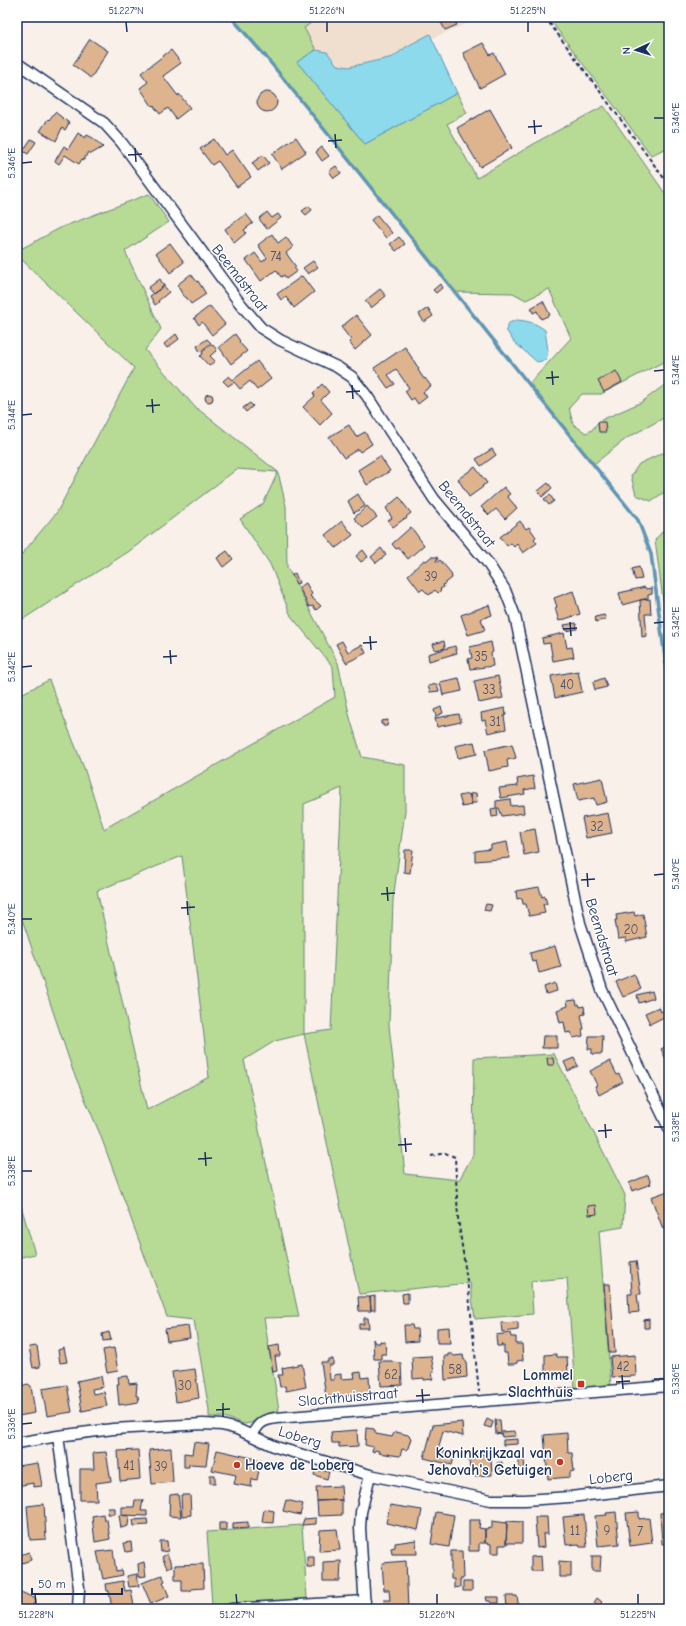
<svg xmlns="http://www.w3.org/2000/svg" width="686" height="1626" font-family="'Comic Neue',sans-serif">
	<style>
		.built { fill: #f0dece }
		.green { fill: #b7da94; stroke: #698479; fill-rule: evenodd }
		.water { fill: #8ddaec; stroke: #5f96b3 }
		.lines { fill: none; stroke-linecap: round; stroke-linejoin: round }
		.stream { stroke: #5f96b3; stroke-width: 3.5 }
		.building { fill: #deb48f; stroke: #1b2f5e }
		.street-casing { stroke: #1b2f5e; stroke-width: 13 }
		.path { stroke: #1b2f5e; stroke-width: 2; stroke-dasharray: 4 3; stroke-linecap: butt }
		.street { stroke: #fff; stroke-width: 10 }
		.ticks { fill: none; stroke: #1b2f5e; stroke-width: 1.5 }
		.poi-dot { fill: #c8321e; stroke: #fff; stroke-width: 1.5 }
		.labels { text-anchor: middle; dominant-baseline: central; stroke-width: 3; stroke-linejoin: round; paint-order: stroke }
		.number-label { font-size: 13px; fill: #4c506a }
		.street-label { font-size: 15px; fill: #1b2f5e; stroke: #fff }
		.poi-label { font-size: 15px; font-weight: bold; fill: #1b2f5e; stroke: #fff; text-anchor: end }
		.neatline { fill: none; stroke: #1b2f5e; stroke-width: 1.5 }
		.ticks-label { font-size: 10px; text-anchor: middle; fill: #1b2f5e }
	</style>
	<rect width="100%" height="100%" fill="#f8f0e9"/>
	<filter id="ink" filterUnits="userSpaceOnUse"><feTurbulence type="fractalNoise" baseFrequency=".025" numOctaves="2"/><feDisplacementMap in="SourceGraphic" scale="8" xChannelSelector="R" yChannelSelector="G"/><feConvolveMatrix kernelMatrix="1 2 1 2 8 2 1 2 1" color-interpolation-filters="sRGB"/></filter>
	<g filter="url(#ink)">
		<!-- built -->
		<path class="built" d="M 319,17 L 483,17 L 432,38 L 430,34 L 406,47 L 393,57 L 349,67 L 337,65 L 327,52 L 316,50 L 304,28 Z"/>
		<!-- green -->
		<path class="green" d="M 231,17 L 319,17 L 304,28 L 316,50 L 297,62 L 365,144 L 457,93 L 467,113 L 447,124 L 477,178 L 542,139 L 604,106 L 669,199 L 669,220 L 667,221 L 669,223 L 669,359 L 601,394 L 582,394 L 569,408 L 573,424 L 586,433 L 592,430 L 599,421 L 642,402 L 663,386 L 669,384 L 669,415 L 627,438 L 594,464 L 529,384 L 571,338 L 549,289 L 526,300 L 513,293 L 455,292 L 266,57 Z
			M 548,17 L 669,17 L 669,150 L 667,148 L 651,155 Z
			M 149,194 L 169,222 L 125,251 L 161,329 L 145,350 L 194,406 L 278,472 L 286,506 L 287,567 L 338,663 L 350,718 L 362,757 L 405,765 L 405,811 L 393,900 L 389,1025 L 405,1174 L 459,1180 L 473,1155 L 474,1058 L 554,1054 L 625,1195 L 623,1227 L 599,1231 L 611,1386 L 575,1389 L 567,1278 L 531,1281 L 533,1314 L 475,1319 L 470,1283 L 359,1294 L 304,1034 L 275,1041 L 244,1060 L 299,1317 L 264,1318 L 279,1410 L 267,1414 L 251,1423 L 244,1424 L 225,1417 L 209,1417 L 209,1410 L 194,1320 L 167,1317 L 100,1134 L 73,1071 L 22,919 L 17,922 L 17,696 L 49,680 L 84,768 L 104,829 L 335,697 L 333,667 L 291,616 L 270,564 L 240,519 L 263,504 L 278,472 L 237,469 L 128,552 L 17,623 L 17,560 L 57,512 L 134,368 L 17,255 L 17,251 L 62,227 ZM 342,788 L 331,1030 L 304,1034 L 304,804 ZM 182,856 L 209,1077 L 147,1110 L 97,891 Z
			M 662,453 L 669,454 L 669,489 L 651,501 L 636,495 L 631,476 L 639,464 Z
			M 669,524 L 669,645 L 655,540 Z
			M 17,1192 L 35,1254 L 17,1258 Z
			M 302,1525 L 307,1599 L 212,1605 L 207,1532 Z"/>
		<!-- water -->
		<path class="water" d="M 430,34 L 457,93 L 365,144 L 297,62 L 316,50 L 327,52 L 337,65 L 349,67 L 393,57 L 406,47 Z
			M 517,320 C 528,321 536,323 545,330 L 548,351 L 546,360 L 537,362 L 514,342 L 506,330 L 509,323 Z"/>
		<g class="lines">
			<!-- stream -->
			<path class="stream" d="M 231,17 L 266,57 L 638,520 L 651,554 L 669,688"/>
		</g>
		<!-- building -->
		<path class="building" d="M 442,17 L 453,17 L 457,25 L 445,30 L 439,18 Z
			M 90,39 L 108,51 L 91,78 L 73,65 Z
			M 483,43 L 490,55 L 494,53 L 505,74 L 480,88 L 463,53 Z
			M 171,50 L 181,63 L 163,76 L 178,96 L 179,94 L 190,108 L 176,119 L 168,108 L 160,114 L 153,105 L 152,106 L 140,88 L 148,82 L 141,73 Z
			M257 102a10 10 0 1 1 20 0a10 10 0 1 1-20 0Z
			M 490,109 L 512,148 L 480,167 L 457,128 Z
			M 55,112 L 69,123 L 65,130 L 62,128 L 56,141 L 40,131 L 48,119 L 49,120 Z
			M 78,133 L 85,138 L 87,135 L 93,138 L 103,147 L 91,154 L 88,152 L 84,160 L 82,159 L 79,164 L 65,155 L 59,164 L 55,161 L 64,146 L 68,149 Z
			M 296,137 L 306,152 L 282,169 L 272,154 Z
			M 31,139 L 36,142 L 28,154 L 23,151 Z
			M 214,139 L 225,155 L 232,150 L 251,177 L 237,187 L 218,161 L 212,165 L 200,149 Z
			M 322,147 L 329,156 L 322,161 L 316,152 Z
			M 17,148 L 21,150 L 17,156 Z
			M 263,155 L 269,163 L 258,171 L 252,163 Z
			M 336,166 L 341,173 L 334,178 L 329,171 Z
			M 309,206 L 312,210 L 306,215 L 302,211 Z
			M 267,212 L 272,218 L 278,214 L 281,218 L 267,229 L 259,219 Z
			M 246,214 L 253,223 L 244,230 L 246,233 L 234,243 L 225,229 Z
			M 377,215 L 392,233 L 386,238 L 371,220 Z
			M 272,234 L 278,243 L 286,237 L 293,247 L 286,253 L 296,267 L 294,268 L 297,271 L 286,279 L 284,275 L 281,277 L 276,270 L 261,281 L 246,260 L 255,253 L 262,262 L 267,258 L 258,245 Z
			M 399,237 L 405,244 L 396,251 L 390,244 Z
			M 170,243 L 184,262 L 170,273 L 156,253 Z
			M 313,261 L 318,267 L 308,274 L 303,268 Z
			M 191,274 L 197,282 L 198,281 L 206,294 L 191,304 L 186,297 L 184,297 L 177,285 Z
			M 302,276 L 314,292 L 294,308 L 286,297 L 281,300 L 277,294 Z
			M 160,279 L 164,286 L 153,294 L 148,288 Z
			M 440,284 L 442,288 L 436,293 L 433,290 Z
			M 164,286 L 169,292 L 158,301 L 159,302 L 155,305 L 150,296 Z
			M 380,289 L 386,296 L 371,308 L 365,301 Z
			M 543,301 L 550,315 L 541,319 L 537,311 L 533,313 L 531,308 Z
			M 210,306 L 225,324 L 212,335 L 202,322 L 199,325 L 194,318 Z
			M 428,308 L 433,316 L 424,322 L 419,314 Z
			M 356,315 L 372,335 L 355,350 L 349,342 L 351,340 L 341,327 Z
			M 176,334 L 179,339 L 167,348 L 164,344 Z
			M 235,334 L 240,341 L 239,342 L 247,351 L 231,364 L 219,347 Z
			M 207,339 L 211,343 L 200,352 L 197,346 Z
			M 212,344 L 217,350 L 210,356 L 215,361 L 209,366 L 200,356 L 203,354 L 202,352 Z
			M 405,347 L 419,369 L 418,370 L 424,379 L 425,378 L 431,386 L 423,392 L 427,397 L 418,404 L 414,398 L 411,400 L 405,391 L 409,388 L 396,369 L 388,375 L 395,384 L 388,388 L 374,368 Z
			M 257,361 L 271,379 L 257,390 L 250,381 L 240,389 L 234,382 L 228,386 L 223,381 L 229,376 L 233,380 Z
			M 616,371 L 622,382 L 604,392 L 598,381 Z
			M 322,384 L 329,392 L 321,400 L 332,413 L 320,425 L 303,407 L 315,396 L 313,393 Z
			M205 398a4 4 0 1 1 8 0a4 4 0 1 1-8 0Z
			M 250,403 L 253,406 L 246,412 L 243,408 Z
			M 598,422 L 605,422 L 606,432 L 599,432 Z
			M 349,425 L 356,437 L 365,432 L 372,444 L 360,452 L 358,449 L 344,458 L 329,437 Z
			M 492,449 L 496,455 L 481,466 L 476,459 Z
			M 380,456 L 390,471 L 367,485 L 358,470 Z
			M 475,467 L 487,483 L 482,486 L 483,487 L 469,497 L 458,479 Z
			M 548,483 L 552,488 L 542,497 L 538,491 Z
			M 504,487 L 510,494 L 507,496 L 517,508 L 505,519 L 496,509 L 489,515 L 481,507 Z
			M 358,494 L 365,506 L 354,513 L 348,501 Z
			M 550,495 L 554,501 L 549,505 L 544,499 Z
			M 399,497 L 404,502 L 403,503 L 411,513 L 406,517 L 407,518 L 405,520 L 404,519 L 393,527 L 388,521 L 392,518 L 386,508 Z
			M 367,506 L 377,517 L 363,528 L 354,518 Z
			M 342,521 L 353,535 L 336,548 L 325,535 Z
			M 520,521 L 526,529 L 529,527 L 536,537 L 534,539 L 537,543 L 523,553 L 517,544 L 514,547 L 511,543 L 507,546 L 500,537 Z
			M 411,527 L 424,545 L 408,559 L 399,548 L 396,549 L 392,544 Z
			M 381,548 L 386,555 L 376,563 L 371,557 Z
			M 363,550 L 368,557 L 361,562 L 356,556 Z
			M 227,551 L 233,559 L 223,567 L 217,558 Z
			M 431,557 L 437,557 L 438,559 L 436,560 L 437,562 L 440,560 L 451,573 L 452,578 L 443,585 L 444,587 L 440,589 L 441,590 L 438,593 L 435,590 L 429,595 L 423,589 L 420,591 L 408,575 L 424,560 L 426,561 Z
			M 639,567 L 642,579 L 635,580 L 632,569 Z
			M 295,573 L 299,583 L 296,584 L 292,575 Z
			M 306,583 L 312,594 L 310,596 L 321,606 L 316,610 L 313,606 L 309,607 L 299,587 Z
			M 645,587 L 646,589 L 652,588 L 652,594 L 648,595 L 648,598 L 622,605 L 619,593 Z
			M 573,591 L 580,614 L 559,621 L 555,608 L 557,607 L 554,598 Z
			M 650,599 L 651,614 L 645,614 L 647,636 L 642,637 L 640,600 Z
			M 489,605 L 492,615 L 481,619 L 485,630 L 468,635 L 461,615 Z
			M 604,615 L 606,619 L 596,622 L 595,617 Z
			M 576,623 L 577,629 L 566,631 L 564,625 Z
			M 564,633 L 567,648 L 572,647 L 574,657 L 553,661 L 550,643 L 543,644 L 542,638 Z
			M 342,641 L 348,652 L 362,645 L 366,653 L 346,663 L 336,644 Z
			M 444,641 L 445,648 L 435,650 L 433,644 Z
			M 491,642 L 493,652 L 491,653 L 493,666 L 470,669 L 468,659 L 472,658 L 470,647 Z
			M 455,646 L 457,653 L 429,661 L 428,654 Z
			M 578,671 L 582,692 L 555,698 L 551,676 Z
			M 498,676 L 503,698 L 479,703 L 474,681 Z
			M 459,678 L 462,691 L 443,695 L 440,682 Z
			M 604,678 L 607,687 L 595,690 L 593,682 Z
			M 437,684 L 439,691 L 430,692 L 428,686 Z
			M 441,707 L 443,713 L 436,716 L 434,710 Z
			M 505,708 L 506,715 L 504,716 L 506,729 L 488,733 L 485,720 L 482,721 L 481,713 Z
			M 459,714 L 461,722 L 437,727 L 435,718 Z
			M 388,720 L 387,726 L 383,726 L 383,724 L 381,724 L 381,721 Z
			M 474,742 L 477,754 L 458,758 L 455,746 Z
			M 512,744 L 516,758 L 507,760 L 508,767 L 489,771 L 485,750 Z
			M 533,776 L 535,788 L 524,790 L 525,794 L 501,798 L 499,788 L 518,786 L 517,779 Z
			M 602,778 L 607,802 L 596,805 L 594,798 L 578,801 L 574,784 Z
			M 476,793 L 477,803 L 472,803 L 470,794 Z
			M 469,794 L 472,805 L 462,807 L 459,796 Z
			M 510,799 L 511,806 L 523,805 L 524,813 L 502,816 L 499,808 L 497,808 L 498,816 L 492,817 L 491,809 L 496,808 L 496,801 Z
			M 608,813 L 612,833 L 586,838 L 582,818 Z
			M 535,829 L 539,852 L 524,855 L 520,832 Z
			M 507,842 L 510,858 L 475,861 L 475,851 L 491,849 L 491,845 Z
			M 405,850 L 413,850 L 410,873 L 404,872 Z
			M 539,887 L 542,897 L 545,896 L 547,904 L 543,904 L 545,913 L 529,916 L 526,904 L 523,904 L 522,898 L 517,899 L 516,891 Z
			M 486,904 L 492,905 L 490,911 L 484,910 Z
			M 634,912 L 635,916 L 643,914 L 647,937 L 626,942 L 626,938 L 618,939 L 615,920 L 617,920 L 616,915 Z
			M 555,946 L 561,967 L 539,973 L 536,961 L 532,962 L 530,953 Z
			M 634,974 L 641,989 L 623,997 L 616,982 Z
			M 555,983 L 557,991 L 546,994 L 544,987 Z
			M 652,991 L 654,998 L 639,1003 L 637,995 Z
			M 576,1000 L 577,1005 L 579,1004 L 580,1007 L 584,1006 L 585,1014 L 581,1015 L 584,1029 L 582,1029 L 583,1036 L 573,1038 L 571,1032 L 566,1033 L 564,1022 L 560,1023 L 557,1010 L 568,1006 L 567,1001 Z
			M 659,1007 L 661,1012 L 669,1008 L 669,1023 L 666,1016 L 650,1024 L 645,1013 Z
			M 543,1036 L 557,1036 L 557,1048 L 542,1048 Z
			M 589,1036 L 603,1036 L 602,1054 L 592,1054 L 592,1049 L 588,1049 Z
			M 669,1045 L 669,1060 L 668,1058 L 666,1059 L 661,1049 Z
			M 547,1058 L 553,1058 L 554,1065 L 548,1065 Z
			M 574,1058 L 578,1066 L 568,1071 L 564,1062 Z
			M 610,1061 L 617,1075 L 619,1074 L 623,1082 L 599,1095 L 595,1086 L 597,1085 L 590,1071 Z
			M 648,1175 L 651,1184 L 632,1191 L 629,1183 Z
			M 668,1191 L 669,1194 L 669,1227 L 663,1229 L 651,1197 Z
			M 596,1205 L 597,1214 L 589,1215 L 588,1206 Z
			M 636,1261 L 641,1294 L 637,1294 L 639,1312 L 629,1313 L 628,1294 L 632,1294 L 630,1262 Z
			M 604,1284 L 610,1284 L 615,1353 L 609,1353 Z
			M 408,1293 L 408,1303 L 403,1303 L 402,1294 Z
			M 375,1296 L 375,1310 L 371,1310 L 370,1297 Z
			M 358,1297 L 370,1297 L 371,1311 L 359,1311 Z
			M 364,1318 L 368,1318 L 369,1328 L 359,1328 L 359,1324 L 364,1324 Z
			M 649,1319 L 649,1328 L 644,1328 L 644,1320 Z
			M 518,1322 L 518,1330 L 502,1332 L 501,1323 Z
			M 404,1325 L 412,1325 L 413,1329 L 417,1329 L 418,1341 L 405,1342 Z
			M 188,1326 L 190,1338 L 167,1341 L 165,1329 Z
			M 449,1327 L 450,1343 L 437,1343 L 437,1328 Z
			M 109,1332 L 111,1340 L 103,1341 L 102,1334 Z
			M 510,1333 L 511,1337 L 516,1337 L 516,1344 L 522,1344 L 523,1360 L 517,1361 L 517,1363 L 514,1364 L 508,1364 L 507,1353 L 504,1353 L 504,1346 L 502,1346 L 502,1343 L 501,1346 L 497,1346 L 496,1335 Z
			M 373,1339 L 375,1343 L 380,1343 L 380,1341 L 385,1342 L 386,1354 L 381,1354 L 381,1359 L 374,1359 Z
			M 279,1345 L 280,1356 L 275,1356 L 277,1371 L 273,1372 L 269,1347 Z
			M 37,1346 L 40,1367 L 33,1368 L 29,1347 Z
			M 64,1348 L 67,1362 L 60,1363 L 58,1350 Z
			M 114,1348 L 118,1371 L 107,1373 L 103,1350 Z
			M 448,1354 L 452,1354 L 454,1356 L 463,1355 L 464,1360 L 466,1360 L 467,1377 L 445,1380 L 444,1356 L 448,1356 Z
			M 556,1354 L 557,1357 L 567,1357 L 568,1373 L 559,1374 L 558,1372 L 545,1373 L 545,1355 Z
			M 635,1355 L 636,1376 L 612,1377 L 610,1357 Z
			M 431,1356 L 434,1372 L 432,1372 L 433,1379 L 424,1380 L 424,1378 L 413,1379 L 412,1357 Z
			M 328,1359 L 333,1359 L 333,1365 L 329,1365 L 330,1380 L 334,1380 L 334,1375 L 341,1374 L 341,1379 L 355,1378 L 354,1373 L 361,1372 L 362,1378 L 369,1377 L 370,1394 L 326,1397 L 321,1362 L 328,1362 Z
			M 379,1361 L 392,1361 L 392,1362 L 401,1363 L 402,1385 L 381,1386 Z
			M 302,1364 L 306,1387 L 286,1391 L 285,1386 L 280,1387 L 278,1375 L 283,1375 L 282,1368 Z
			M 195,1369 L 199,1398 L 176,1402 L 172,1372 Z
			M 101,1376 L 103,1387 L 92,1389 L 93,1394 L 104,1392 L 107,1406 L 82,1411 L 77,1381 Z
			M 128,1376 L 129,1384 L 137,1383 L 136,1396 L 138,1396 L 139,1402 L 119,1405 L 117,1384 L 119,1384 L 118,1377 Z
			M 28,1384 L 31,1386 L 35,1413 L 18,1416 L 17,1391 L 20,1391 L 21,1386 Z
			M 67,1385 L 72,1412 L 47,1416 L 42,1389 Z
			M 487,1419 L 493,1422 L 491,1428 L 484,1426 Z
			M 495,1420 L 500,1420 L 501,1432 L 515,1431 L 516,1436 L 502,1437 L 501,1433 L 496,1434 Z
			M 462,1422 L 463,1436 L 443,1431 L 438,1450 L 455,1454 L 452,1465 L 424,1458 L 433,1425 Z
			M 366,1428 L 374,1429 L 376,1434 L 392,1437 L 394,1433 L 396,1432 L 408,1435 L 411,1438 L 408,1448 L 406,1450 L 402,1449 L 400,1456 L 378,1453 L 379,1451 L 375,1450 L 374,1452 L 372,1451 L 373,1447 L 365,1445 Z
			M 357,1430 L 358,1446 L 339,1447 L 339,1443 L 332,1443 L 331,1432 Z
			M 567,1433 L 568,1453 L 572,1453 L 574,1471 L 570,1472 L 570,1477 L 548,1479 L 544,1435 Z
			M 518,1439 L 518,1444 L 503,1445 L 503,1440 Z
			M 194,1442 L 209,1444 L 206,1465 L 189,1464 L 189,1467 L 184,1467 L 184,1453 L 192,1454 Z
			M 171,1448 L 173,1482 L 152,1484 L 149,1450 Z
			M 138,1450 L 140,1479 L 120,1481 L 118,1451 Z
			M 217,1450 L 261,1460 L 257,1480 L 252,1479 L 251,1487 L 234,1484 L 236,1475 L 212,1470 Z
			M 106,1452 L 111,1481 L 96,1483 L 97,1500 L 80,1500 L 80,1469 L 94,1469 L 93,1453 Z
			M 487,1454 L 488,1458 L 491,1458 L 492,1475 L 475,1476 L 476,1472 L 470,1473 L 469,1458 L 475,1458 L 474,1455 Z
			M 519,1460 L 524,1460 L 525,1469 L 519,1469 Z
			M 502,1462 L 502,1467 L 500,1467 L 500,1470 L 498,1470 L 497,1463 Z
			M 38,1463 L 42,1486 L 33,1487 L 33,1483 L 17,1486 L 17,1466 Z
			M 315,1469 L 329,1472 L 327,1479 L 314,1475 Z
			M 210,1475 L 215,1475 L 215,1483 L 210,1483 Z
			M 341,1486 L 342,1500 L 317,1501 L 316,1487 Z
			M 178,1494 L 181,1517 L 169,1516 L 170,1495 Z
			M 181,1495 L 190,1495 L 191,1515 L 182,1516 Z
			M 135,1500 L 143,1500 L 141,1511 L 147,1511 L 147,1516 L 122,1515 L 122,1507 L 134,1507 Z
			M 286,1500 L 303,1504 L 300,1515 L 283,1511 Z
			M 342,1500 L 342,1515 L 318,1516 L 317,1501 Z
			M 44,1504 L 46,1539 L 30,1540 L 27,1506 Z
			M 390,1505 L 422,1510 L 418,1530 L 386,1523 Z
			M 108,1508 L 115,1508 L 115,1514 L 107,1514 Z
			M 264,1509 L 274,1511 L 273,1523 L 262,1522 Z
			M 436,1512 L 454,1515 L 449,1547 L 431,1544 Z
			M 616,1512 L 619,1544 L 598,1546 L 595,1516 L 607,1515 L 606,1513 Z
			M 639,1512 L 639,1519 L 649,1518 L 652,1543 L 630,1546 L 626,1513 Z
			M 668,1512 L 669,1543 L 662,1544 L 660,1513 Z
			M 103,1514 L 104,1520 L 107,1520 L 110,1539 L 95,1542 L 92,1516 Z
			M 119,1515 L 129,1516 L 128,1526 L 121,1528 Z
			M 584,1515 L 587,1547 L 580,1547 L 579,1544 L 566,1545 L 563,1517 Z
			M 535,1517 L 547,1517 L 548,1534 L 543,1534 L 544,1547 L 537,1548 Z
			M 316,1518 L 316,1524 L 302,1525 L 304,1519 Z
			M 147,1519 L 148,1525 L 134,1526 L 133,1520 Z
			M 469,1520 L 480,1520 L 479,1528 L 485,1529 L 485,1543 L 479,1543 L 479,1551 L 469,1551 Z
			M 492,1521 L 507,1523 L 506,1545 L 499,1545 L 499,1553 L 491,1553 L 491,1544 L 485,1543 L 485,1529 L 492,1528 Z
			M 507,1521 L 522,1522 L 522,1543 L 506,1543 Z
			M 248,1522 L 248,1528 L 233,1529 L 233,1523 Z
			M 219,1523 L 226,1523 L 226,1530 L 219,1530 Z
			M 337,1529 L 340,1550 L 319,1551 L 320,1530 Z
			M 416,1540 L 417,1554 L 392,1554 L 391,1548 L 395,1547 L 395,1543 Z
			M 160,1541 L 167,1541 L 168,1551 L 161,1552 Z
			M 131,1542 L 132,1551 L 126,1552 L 124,1543 Z
			M 113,1550 L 116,1571 L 122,1570 L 123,1575 L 103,1579 L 97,1552 Z
			M 451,1551 L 462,1551 L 463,1579 L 460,1579 L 460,1587 L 454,1588 L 454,1579 L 451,1579 Z
			M 29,1552 L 31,1560 L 22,1563 L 21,1561 L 17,1562 L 17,1556 Z
			M 167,1554 L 172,1566 L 167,1568 L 162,1557 Z
			M 541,1556 L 542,1571 L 531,1571 L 531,1557 Z
			M 592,1556 L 601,1556 L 600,1571 L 592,1571 Z
			M 307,1557 L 314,1557 L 314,1567 L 307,1567 Z
			M 341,1561 L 340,1581 L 323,1581 L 323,1562 Z
			M 406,1561 L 408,1609 L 385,1609 L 384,1600 L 390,1600 L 389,1590 L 384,1590 L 382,1563 Z
			M 559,1561 L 571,1562 L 571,1577 L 559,1577 Z
			M 144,1562 L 146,1576 L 139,1577 L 138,1564 Z
			M 203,1564 L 204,1588 L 191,1589 L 191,1591 L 182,1591 L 182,1580 L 175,1580 L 175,1565 Z
			M 137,1574 L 139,1586 L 129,1587 L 127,1576 Z
			M 162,1575 L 165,1581 L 163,1582 L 169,1596 L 151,1604 L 142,1583 Z
			M 123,1581 L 125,1591 L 131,1590 L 134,1606 L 125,1609 L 112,1609 L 109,1591 L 107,1591 L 106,1584 Z
			M 463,1582 L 472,1582 L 472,1591 L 463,1591 Z
			M 21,1592 L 36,1599 L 31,1609 L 17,1609 L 17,1597 L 18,1597 Z
			M 506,1596 L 517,1596 L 519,1609 L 507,1609 Z
			M 486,1597 L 499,1597 L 499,1603 L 491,1603 L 490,1601 L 487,1601 Z
			M 597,1598 L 602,1602 L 599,1607 L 594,1603 Z"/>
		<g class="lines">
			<defs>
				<path id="street" d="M 17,63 L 104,123 L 122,143 L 239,302 L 261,328 L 280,340 L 337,367 L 352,377 L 367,396 L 434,499 L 487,562 L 505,590 L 515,616 L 580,923 L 602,990 L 669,1128
					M 252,1435 C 259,1423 262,1420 276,1418 L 669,1386
					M 58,1436 L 79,1588 L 78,1609
					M 17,1443 L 58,1436 L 113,1429 L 203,1424 L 222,1425 L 237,1429 L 276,1447 L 370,1475 L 491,1500 L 525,1500 L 570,1497 L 669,1486
					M 231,1609 L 365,1601
					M 365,1609 L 360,1528 L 361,1512 L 370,1475"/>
			</defs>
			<!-- street casing -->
			<use href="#street" class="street-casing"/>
			<!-- path -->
			<path class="path" d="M 545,17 L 669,185
				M 431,1156 L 445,1153 L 455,1157 L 458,1218 L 469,1295 L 479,1392"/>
			<!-- street -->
			<use href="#street" class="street"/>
		</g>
	</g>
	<!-- ticks -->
	<path class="ticks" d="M 126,22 L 127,32M 327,22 L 327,32M 528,22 L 528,32M 654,118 L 664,118M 534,120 L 535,134M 528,127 L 542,126M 335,134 L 336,148M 328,141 L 342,140M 135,148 L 136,162M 128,155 L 142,154M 22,163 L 32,162M 552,371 L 553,385M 654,371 L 664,370M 546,378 L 559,377M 352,385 L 353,399M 346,392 L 360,391M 152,399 L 153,413M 146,406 L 160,405M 22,415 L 32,414M 570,622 L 571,636M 654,623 L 664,622M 563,629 L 577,628M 370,636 L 371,650M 363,643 L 377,642M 170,650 L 171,664M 163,657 L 177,656M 22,667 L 32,666M 587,873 L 588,887M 654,875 L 664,874M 581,880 L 595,879M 387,887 L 388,901M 381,894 L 395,893M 187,901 L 188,915M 181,908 L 195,907M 22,919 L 32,919M 605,1124 L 606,1138M 654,1127 L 664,1127M 598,1131 L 612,1130M 405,1138 L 406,1152M 398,1145 L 412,1144M 205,1152 L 206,1166M 198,1159 L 212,1158M 22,1171 L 32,1171M 622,1375 L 623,1389M 654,1379 L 664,1379M 616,1382 L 630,1381M 422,1389 L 423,1403M 416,1396 L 430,1395M 223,1403 L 223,1417M 216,1410 L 230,1409M 22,1424 L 32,1423M 35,1594 L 36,1604M 236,1594 L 237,1604M 437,1594 L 437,1604M 638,1594 L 638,1604"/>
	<!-- markers -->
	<g class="poi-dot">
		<rect x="577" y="1380" width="8" height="8" rx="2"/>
		<circle cx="560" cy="1462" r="4"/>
		<circle cx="237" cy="1465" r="4"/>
	</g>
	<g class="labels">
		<!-- number labels -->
		<g class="number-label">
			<text x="276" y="256">74</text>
			<text x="431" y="576">39</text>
			<text x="481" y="656">35</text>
			<text x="567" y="684">40</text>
			<text x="489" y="689">33</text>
			<text x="495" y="721">31</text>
			<text x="597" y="826">32</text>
			<text x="631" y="929">20</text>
			<text x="623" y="1366">42</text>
			<text x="455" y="1369">58</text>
			<text x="391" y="1374">62</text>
			<text x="185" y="1385">30</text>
			<text x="129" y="1465">41</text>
			<text x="161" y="1466">39</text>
			<text x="575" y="1530">11</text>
			<text x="607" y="1530">9</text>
			<text x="640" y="1531">7</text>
		</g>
		<!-- street labels -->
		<g class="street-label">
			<text transform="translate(240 278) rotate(52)">Beemdstraat</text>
			<text transform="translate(467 514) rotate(51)">Beemdstraat</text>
			<text transform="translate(602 937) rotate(73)">Beemdstraat</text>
			<text transform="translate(348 1397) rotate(-5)">Slachthuisstraat</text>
			<text transform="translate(300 1437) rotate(17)">Loberg</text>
			<text transform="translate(611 1477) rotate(-6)">Loberg</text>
		</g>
		<!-- poi labels -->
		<g class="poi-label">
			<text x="573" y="1375">Lommel<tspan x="573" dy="17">Slachthuis</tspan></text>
			<text x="552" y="1453">Koninkrijkzaal van<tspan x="552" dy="17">Jehovah's Getuigen</tspan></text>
			<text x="245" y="1465" text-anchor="start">Hoeve de Loberg</text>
		</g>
	</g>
	<!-- margin -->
	<rect width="686" height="1626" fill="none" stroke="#fff" stroke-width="44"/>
	<!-- north arrow -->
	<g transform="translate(636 50) rotate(266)" stroke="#ffffff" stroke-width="3" paint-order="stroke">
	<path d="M0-3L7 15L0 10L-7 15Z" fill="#1b2f5e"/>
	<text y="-6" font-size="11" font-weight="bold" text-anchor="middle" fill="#1b2f5e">N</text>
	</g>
	<!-- scale -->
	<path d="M32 1588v6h90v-6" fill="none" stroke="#1b2f5e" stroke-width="2"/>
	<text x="38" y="1588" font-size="12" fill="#1b2f5e" stroke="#ffffff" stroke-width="3" paint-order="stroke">50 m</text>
	<rect x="22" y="22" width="642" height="1582" class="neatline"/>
	<g class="ticks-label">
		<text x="126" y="14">51.227°N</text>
		<text x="327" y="14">51.226°N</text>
		<text x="528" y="14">51.225°N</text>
		<text transform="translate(675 118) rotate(-90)" y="4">5.346°E</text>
		<text transform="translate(11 163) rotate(-90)" y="4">5.346°E</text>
		<text transform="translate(675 370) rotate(-90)" y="4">5.344°E</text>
		<text transform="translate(11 415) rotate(-90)" y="4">5.344°E</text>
		<text transform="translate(675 622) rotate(-90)" y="4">5.342°E</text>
		<text transform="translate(11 667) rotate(-90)" y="4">5.342°E</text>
		<text transform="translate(675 874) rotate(-90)" y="4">5.340°E</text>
		<text transform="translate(11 919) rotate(-90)" y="4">5.340°E</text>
		<text transform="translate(675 1127) rotate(-90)" y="4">5.338°E</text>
		<text transform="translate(11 1171) rotate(-90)" y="4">5.338°E</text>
		<text transform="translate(675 1379) rotate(-90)" y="4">5.336°E</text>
		<text transform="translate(11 1424) rotate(-90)" y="4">5.336°E</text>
		<text x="36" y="1618">51.228°N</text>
		<text x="237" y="1618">51.227°N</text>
		<text x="437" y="1618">51.226°N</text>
		<text x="638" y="1618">51.225°N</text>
	</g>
</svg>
